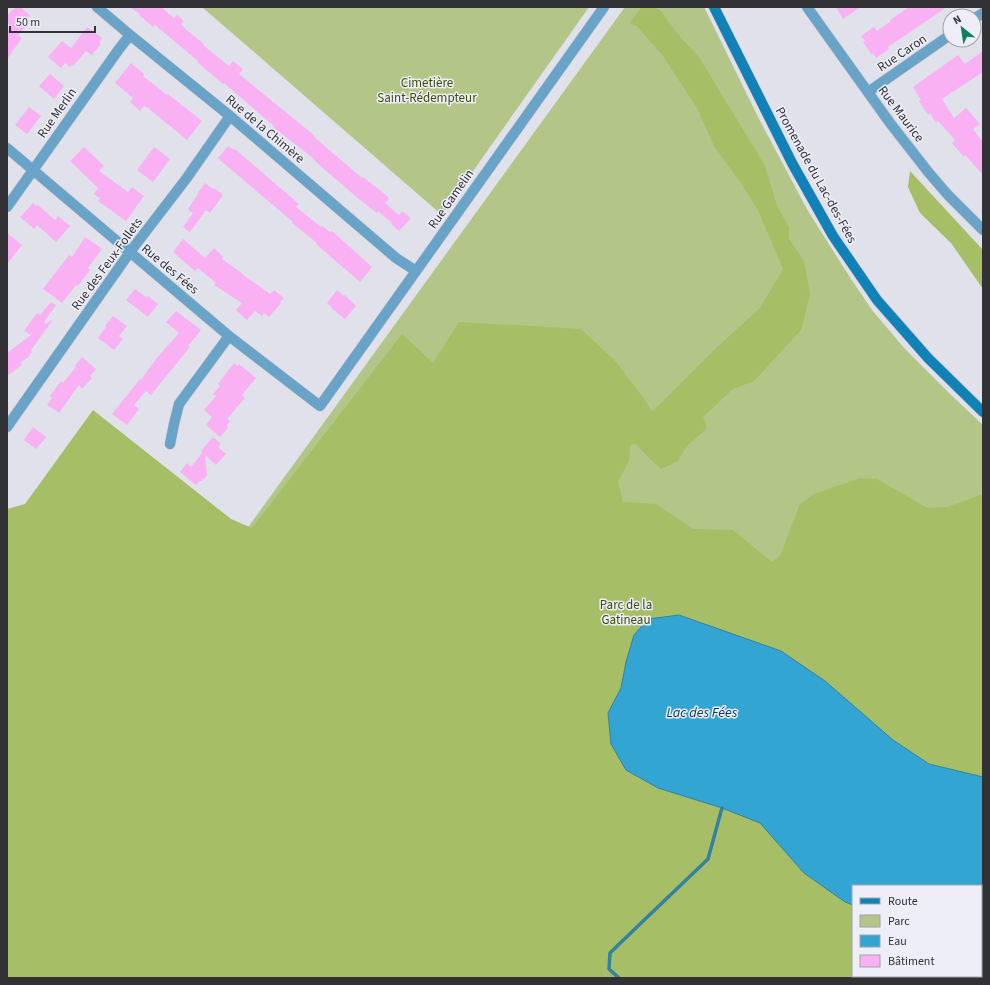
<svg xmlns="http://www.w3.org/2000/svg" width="990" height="985" font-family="'Source Sans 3',sans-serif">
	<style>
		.green { fill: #b3c587; fill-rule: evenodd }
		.forest { fill: #a6be65 }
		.water { fill: #33a5d2; stroke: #3382a3 }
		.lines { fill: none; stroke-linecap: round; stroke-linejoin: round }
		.stream { stroke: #3382a3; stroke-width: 3.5 }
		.building { fill: #f9b1f3 }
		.street-casing { stroke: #bdbec7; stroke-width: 11 }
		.secondary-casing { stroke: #bdbec7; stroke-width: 11 }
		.street { stroke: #69a3c7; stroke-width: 10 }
		.secondary { stroke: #1182b7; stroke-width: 10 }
		.labels { text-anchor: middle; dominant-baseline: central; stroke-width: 3; stroke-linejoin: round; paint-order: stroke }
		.street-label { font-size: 13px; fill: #323236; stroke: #edeef8 }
		.park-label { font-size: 13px; fill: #3e4c08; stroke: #edeef8 }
		.water-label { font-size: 14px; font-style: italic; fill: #093a4d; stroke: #edeef8 }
	</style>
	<rect width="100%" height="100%" fill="#e0e1eb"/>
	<!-- green -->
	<path class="green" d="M 202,7 L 589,7 L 442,215 Z
		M 625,7 L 704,7 L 759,119 L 808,211 L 849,276 L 872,310 L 905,349 L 948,392 L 983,425 L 983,978 L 7,978 L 7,581 L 112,715 ZM 853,886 L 981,886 L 981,976 L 853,976 Z"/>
	<!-- forest -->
	<path class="forest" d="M 642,7 L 651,7 L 660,10 L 680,37 L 699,57 L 765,166 L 777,206 L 789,227 L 789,239 L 804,261 L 810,294 L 801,330 L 754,381 L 733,389 L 703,417 L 707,428 L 686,447 L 678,461 L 661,469 L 647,456 L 636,444 L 630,445 L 629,461 L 618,482 L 623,502 L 656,504 L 693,529 L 733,530 L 772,562 L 780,556 L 800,504 L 814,494 L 861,478 L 877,479 L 927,508 L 947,507 L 983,494 L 983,777 L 929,764 L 893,740 L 692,620 L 679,615 L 626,662 L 621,688 L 608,713 L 626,770 L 658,788 L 722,808 L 760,823 L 804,873 L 845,902 L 853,905 L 853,976 L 981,976 L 981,925 L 983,925 L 983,978 L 7,978 L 7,509 L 25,504 L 93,410 L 231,519 L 252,528 L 402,334 L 433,363 L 459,322 L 581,329 L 616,362 L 645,400 L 652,412 L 713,351 L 760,308 L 783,269 L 758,210 L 740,182 L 714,146 L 697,108 L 663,56 L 637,26 L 630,23 Z
		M 910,171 L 983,250 L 983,289 L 951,243 L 920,213 L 908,187 Z"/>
	<!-- water -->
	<path class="water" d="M 679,615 L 781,651 L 825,681 L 893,740 L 929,764 L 983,777 L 983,925 L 981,925 L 981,886 L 853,886 L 853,905 L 845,902 L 804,873 L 760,823 L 722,808 L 658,788 L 626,770 L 611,744 L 608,713 L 621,688 L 626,662 L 634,635 L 648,619 Z"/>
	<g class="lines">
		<!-- stream -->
		<path class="stream" d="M 619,978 L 609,969 L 610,953 L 639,925 L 708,859 L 722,808"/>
	</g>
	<!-- building -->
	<path class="building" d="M 16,7 L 20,7 L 30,15 L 27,19 L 31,22 L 18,35 L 22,38 L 7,59 L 7,31 L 11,26 L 7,22 L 7,16 L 12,10 L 13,10 Z
		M 130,7 L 161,7 L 174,18 L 177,15 L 184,21 L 181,24 L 184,27 L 184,28 L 204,44 L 203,45 L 229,66 L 233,61 L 243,69 L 239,74 L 315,136 L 314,137 L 362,178 L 363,177 L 386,195 L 389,199 L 385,203 L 399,215 L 402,211 L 411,218 L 399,231 L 391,224 L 392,223 L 378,211 L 377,213 L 359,199 L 325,170 L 313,159 L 313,158 L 273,127 L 274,126 L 224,83 L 223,84 L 197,62 L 198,61 L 155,25 L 153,27 L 139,15 L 140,14 Z
		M 836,7 L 861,7 L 843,19 Z
		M 909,7 L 947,7 L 888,47 L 889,49 L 876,58 L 873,53 L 872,55 L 863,42 L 865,41 L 861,36 L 874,27 L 877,31 L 891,21 L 890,20 Z
		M 87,27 L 102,38 L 99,43 L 101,44 L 92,55 L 86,51 L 73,66 L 72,65 L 70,67 L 65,63 L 61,68 L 48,57 L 62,41 L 71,48 Z
		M 983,51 L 983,72 L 942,99 L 954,118 L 966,108 L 980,124 L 973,129 L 983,142 L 983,175 L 965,155 L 964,157 L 952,143 L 955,140 L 938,121 L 936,123 L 930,113 L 928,115 L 919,101 L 921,100 L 913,87 L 958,55 L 965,64 Z
		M 131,63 L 144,74 L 143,76 L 167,95 L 168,94 L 202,121 L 187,140 L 148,108 L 144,106 L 140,111 L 130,102 L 133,98 L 115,83 Z
		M 50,74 L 64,86 L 54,99 L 39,86 Z
		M 29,107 L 41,116 L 27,134 L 15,125 Z
		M 228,146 L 234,150 L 235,149 L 299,204 L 296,207 L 321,227 L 322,226 L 330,232 L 332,231 L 372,267 L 360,282 L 316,244 L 317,243 L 292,223 L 293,222 L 273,205 L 221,161 L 218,158 Z
		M 84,147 L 104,166 L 99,171 L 128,192 L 132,187 L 144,196 L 126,221 L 98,201 L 100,198 L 94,194 L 98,188 L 70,161 Z
		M 154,147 L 170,159 L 153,182 L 137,170 Z
		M 205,183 L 213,189 L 214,188 L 222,194 L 221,195 L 223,195 L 210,213 L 206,210 L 190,232 L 183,227 L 193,213 L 188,209 L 198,194 L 197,194 Z
		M 33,203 L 36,206 L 38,205 L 55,220 L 58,216 L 70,226 L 56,242 L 37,225 L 34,229 L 20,217 Z
		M 7,233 L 22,245 L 7,264 Z
		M 85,237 L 102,249 L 88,268 L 90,270 L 78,286 L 76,285 L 62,303 L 43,289 L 69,255 L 72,257 Z
		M 183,239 L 205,258 L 214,248 L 223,257 L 222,259 L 243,274 L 242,274 L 259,286 L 270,294 L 274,290 L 284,298 L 280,302 L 281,303 L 269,317 L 264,313 L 262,316 L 255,311 L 247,320 L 236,310 L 242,303 L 214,285 L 216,283 L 198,268 L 195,271 L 173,252 Z
		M 135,289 L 146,297 L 148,296 L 158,304 L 148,317 L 126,300 Z
		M 337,290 L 344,296 L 345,295 L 356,306 L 345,319 L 331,308 L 332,307 L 327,303 Z
		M 51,302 L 56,305 L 44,322 L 46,324 L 51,320 L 52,321 L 31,350 L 32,352 L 29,355 L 30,356 L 20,363 L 22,365 L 7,376 L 7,353 L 31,335 L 24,331 L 37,313 L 40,315 Z
		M 176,311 L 201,330 L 188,346 L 190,347 L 151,395 L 146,391 L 134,405 L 139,409 L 127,425 L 112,414 L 140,379 L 141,380 L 156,359 L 179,333 L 166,322 Z
		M 113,316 L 127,326 L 119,336 L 123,339 L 114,350 L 98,338 L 106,327 L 105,326 Z
		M 82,357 L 96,369 L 90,376 L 92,378 L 82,389 L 79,385 L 59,413 L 47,405 L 52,398 L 50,396 L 61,381 L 63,383 L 76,367 L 75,366 Z
		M 234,363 L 238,366 L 239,364 L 256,378 L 242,395 L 245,398 L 227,419 L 230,421 L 227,425 L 228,428 L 220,437 L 206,425 L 212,417 L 204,410 L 216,396 L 213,394 L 220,386 L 218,384 Z
		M 33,427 L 46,437 L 36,449 L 24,440 Z
		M 213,437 L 221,444 L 218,447 L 226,454 L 216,465 L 205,455 L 207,475 L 202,481 L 200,481 L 196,485 L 180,472 L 187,463 L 191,467 L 202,453 L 201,451 Z"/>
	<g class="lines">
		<defs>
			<path id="street" d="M 97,7 L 130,35 L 230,116 L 396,258 L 416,271
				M 807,7 L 890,123 L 929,173 L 948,195 L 983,230
				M 974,19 L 983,13
				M 868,92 L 950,35
				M 7,148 L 229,336 L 320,406 L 604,7
				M 7,207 L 119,49 L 130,35
				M 7,427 L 130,252 L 186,179 L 230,116
				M 170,444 L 174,424 L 179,404 L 229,336"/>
			<path id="secondary" d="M 714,7 L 792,163 L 833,236 L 877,300 L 928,358 L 983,412"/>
		</defs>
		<!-- street casing -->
		<use href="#street" class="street-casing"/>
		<!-- secondary casing -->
		<use href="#secondary" class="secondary-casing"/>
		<!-- street -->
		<use href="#street" class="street"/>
		<!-- secondary -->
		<use href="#secondary" class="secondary"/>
	</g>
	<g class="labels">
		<!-- street labels -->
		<g class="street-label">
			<text transform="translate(902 53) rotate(-34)">Rue Caron</text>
			<text transform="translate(57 113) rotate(-55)">Rue Merlin</text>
			<text transform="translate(901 114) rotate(53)">Rue Maurice</text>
			<text transform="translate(265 129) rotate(40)">Rue de la Chimère</text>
			<text transform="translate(816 175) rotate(61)">Promenade du Lac-des-Fées</text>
			<text transform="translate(451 199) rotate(-55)">Rue Gamelin</text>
			<text transform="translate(107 264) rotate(-54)">Rue des Feux-Follets</text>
			<text transform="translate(170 269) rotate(40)">Rue des Fées</text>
		</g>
		<!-- park labels -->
		<g class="park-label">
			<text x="427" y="83">Cimetière<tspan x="427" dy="15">Saint-Rédempteur</tspan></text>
			<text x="626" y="605">Parc de la<tspan x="626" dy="15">Gatineau</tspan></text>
		</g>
		<!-- water labels -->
		<g class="water-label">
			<text x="702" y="713">Lac des Fées</text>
		</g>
	</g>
	<!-- border -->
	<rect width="990" height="985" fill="none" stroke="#323236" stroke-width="16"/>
	<!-- legend -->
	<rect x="852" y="885" width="130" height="92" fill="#edeef8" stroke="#a2a3aa"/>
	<rect x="860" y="898" width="20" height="6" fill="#1182b7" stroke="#a2a3aa"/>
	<text x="888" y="905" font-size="12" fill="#323236">Route</text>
	<rect x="860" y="915" width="20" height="12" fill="#b3c587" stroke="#a2a3aa"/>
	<text x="888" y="925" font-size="12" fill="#323236">Parc</text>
	<rect x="860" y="935" width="20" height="12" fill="#33a5d2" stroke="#a2a3aa"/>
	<text x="888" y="945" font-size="12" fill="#323236">Eau</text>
	<rect x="860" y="955" width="20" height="12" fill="#f9b1f3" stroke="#a2a3aa"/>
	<text x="888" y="965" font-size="12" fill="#323236">Bâtiment</text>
	<!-- north arrow -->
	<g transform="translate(962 28) rotate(330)"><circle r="19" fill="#edeef8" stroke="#a2a3aa"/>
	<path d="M0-3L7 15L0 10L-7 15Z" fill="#0d8260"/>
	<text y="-6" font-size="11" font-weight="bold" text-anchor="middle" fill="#323236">N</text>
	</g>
	<!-- scale -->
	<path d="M10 26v6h85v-6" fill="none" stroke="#323236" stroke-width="2"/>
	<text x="16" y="26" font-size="12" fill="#323236" stroke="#edeef8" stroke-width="3" paint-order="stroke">50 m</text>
</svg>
